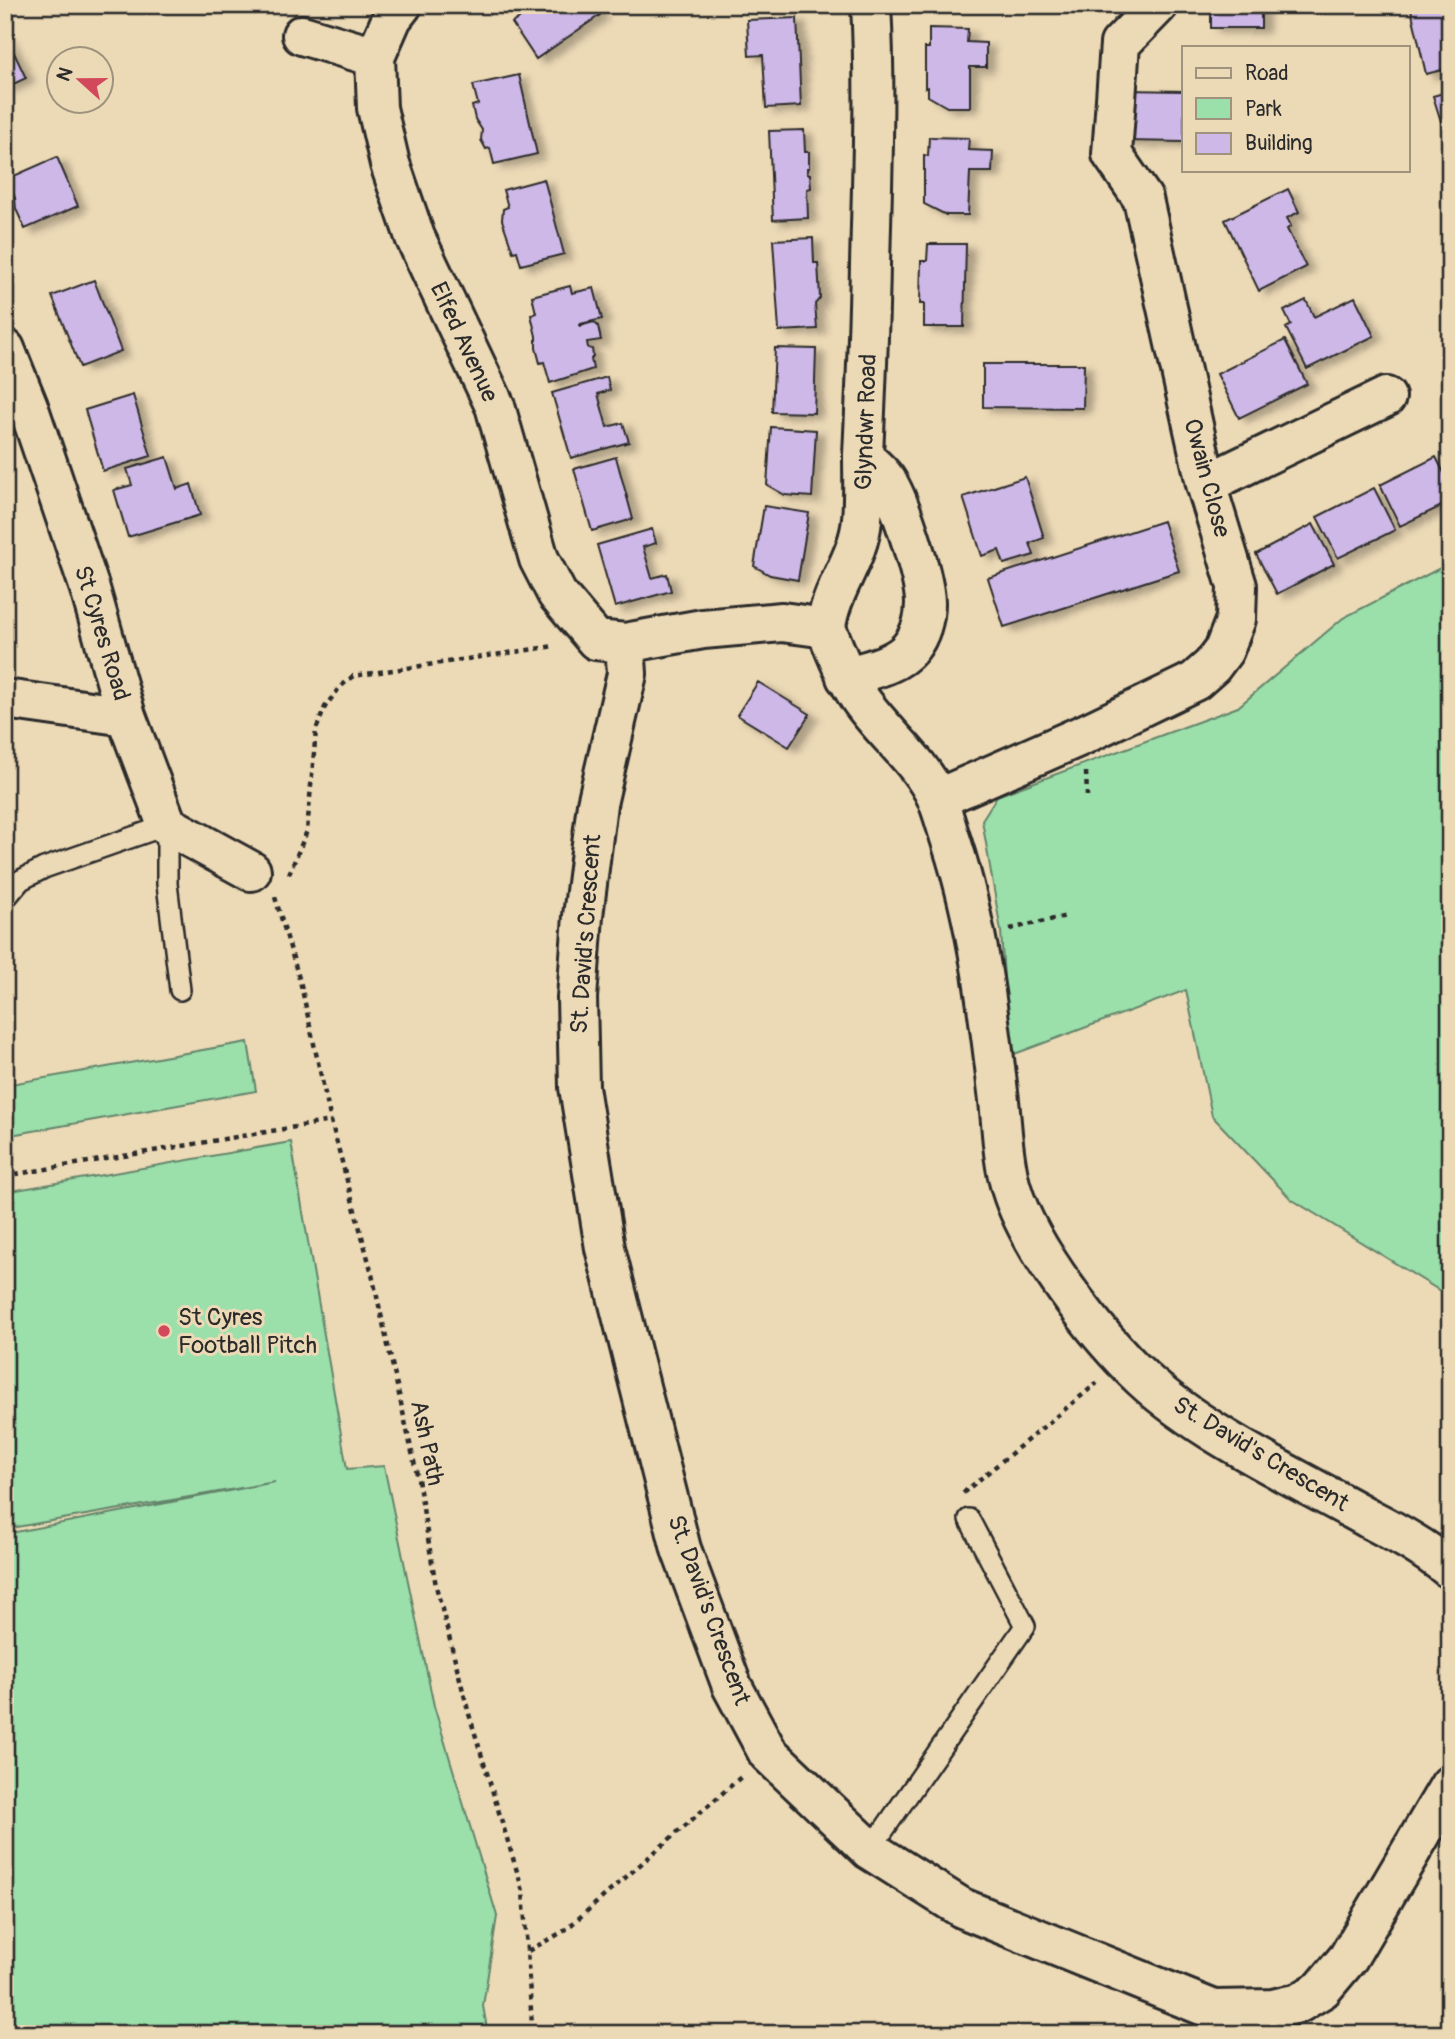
<svg xmlns="http://www.w3.org/2000/svg" width="1455" height="2039" font-family="Pangolin,sans-serif">
	<style>
		.green { fill: #9bdfab; stroke: #63856b; stroke-width: 2 }
		.building { fill: #ceb8e7; stroke: #2b2b2b; stroke-width: 2; filter: url(#shadow) }
		.lines { fill: none; stroke-linecap: round; stroke-linejoin: round }
		.service-casing { stroke: #2b2b2b; stroke-width: 24 }
		.minor-casing { stroke: #2b2b2b; stroke-width: 44 }
		.path { stroke: #2b2b2b; stroke-width: 4.5; stroke-dasharray: 5 5; stroke-linecap: butt }
		.service { stroke: #ecd9b6; stroke-width: 19 }
		.minor { stroke: #ecd9b6; stroke-width: 38 }
		.poi-dot { fill: #d1495b; stroke: #ecd9b6; stroke-width: 2.5 }
		.labels { text-anchor: middle; dominant-baseline: central; stroke-width: 6; stroke-linejoin: round; paint-order: stroke }
		.street-label { font-size: 24px; fill: #2b2b2b; stroke: #ecd9b6 }
		.poi-label { font-size: 24px; fill: #2b2b2b; stroke: #ecd9b6; text-anchor: start }
	</style>
	<defs>
		<filter id="shadow"><feDropShadow dx="8" dy="4.5" stdDeviation="3.5" flood-color="#0004"/></filter>
	</defs>
	<rect width="100%" height="100%" fill="#ecd9b6"/>
	<filter id="ink" filterUnits="userSpaceOnUse"><feTurbulence type="fractalNoise" baseFrequency=".0143" numOctaves="2"/><feDisplacementMap in="SourceGraphic" scale="14" xChannelSelector="R" yChannelSelector="G"/><feConvolveMatrix kernelMatrix="1 2 1 2 8 2 1 2 1" color-interpolation-filters="sRGB"/></filter>
	<g filter="url(#ink)">
		<!-- green -->
		<path class="green" d="M 1450,563 L 1450,1297 L 1291,1199 L 1212,1116 L 1186,990 L 1009,1056 L 1001,931 L 982,820 L 997,796 L 1238,707 L 1343,618 Z
			M 248,1042 L 256,1091 L 5,1136 L 5,1085 Z
			M 291,1142 L 347,1469 L 384,1466 L 434,1706 L 497,1916 L 483,2006 L 488,2034 L 5,2034 L 5,1534 L 275,1482 L 5,1529 L 5,1192 Z"/>
		<!-- building -->
		<path class="building" d="M 532,5 L 594,5 L 600,15 L 536,59 L 512,23 L 527,13 L 525,10 Z
			M 1211,5 L 1261,5 L 1261,28 L 1211,28 Z
			M 1410,5 L 1448,5 L 1450,68 L 1426,74 Z
			M 797,18 L 801,106 L 766,108 L 763,55 L 749,56 L 747,20 Z
			M 929,28 L 968,29 L 967,42 L 986,43 L 986,67 L 970,67 L 970,107 L 947,107 L 928,96 L 928,87 L 925,88 L 925,48 L 929,48 Z
			M 5,34 L 26,78 L 5,88 Z
			M 519,75 L 537,154 L 494,164 L 490,148 L 486,149 L 481,140 L 482,130 L 475,119 L 472,106 L 478,104 L 473,85 Z
			M 1125,90 L 1184,91 L 1184,142 L 1124,141 Z
			M 1450,91 L 1450,150 L 1433,96 Z
			M 804,130 L 805,152 L 809,152 L 809,168 L 807,168 L 807,174 L 810,174 L 811,188 L 807,189 L 808,218 L 773,220 L 769,131 Z
			M 929,137 L 969,138 L 968,150 L 993,151 L 992,172 L 970,172 L 968,215 L 946,215 L 924,204 L 924,155 L 928,156 Z
			M 57,157 L 78,206 L 25,229 L 16,209 L 15,198 L 7,179 Z
			M 544,179 L 564,254 L 521,265 L 517,251 L 513,252 L 502,220 L 503,209 L 508,207 L 503,190 Z
			M 1288,189 L 1299,212 L 1287,218 L 1291,226 L 1287,229 L 1306,267 L 1259,291 L 1225,220 Z
			M 813,238 L 814,263 L 818,263 L 820,298 L 815,304 L 817,329 L 779,331 L 773,240 Z
			M 928,244 L 966,244 L 964,327 L 924,327 L 924,304 L 920,304 L 921,261 L 927,261 Z
			M 94,280 L 121,351 L 80,367 L 52,296 Z
			M 570,286 L 572,293 L 594,288 L 602,319 L 580,324 L 580,326 L 594,322 L 598,326 L 601,340 L 587,342 L 588,348 L 592,349 L 593,356 L 591,359 L 593,369 L 550,383 L 544,362 L 540,363 L 536,348 L 536,336 L 531,315 L 536,313 L 532,296 Z
			M 1355,297 L 1374,336 L 1307,369 L 1286,328 L 1291,325 L 1284,311 L 1306,300 L 1314,317 Z
			M 1285,340 L 1307,384 L 1239,418 L 1217,374 Z
			M 775,348 L 816,349 L 814,413 L 772,412 Z
			M 983,364 L 1084,364 L 1083,408 L 983,407 Z
			M 607,377 L 610,390 L 598,394 L 607,427 L 623,423 L 629,442 L 571,458 L 552,393 Z
			M 133,395 L 151,456 L 103,471 L 85,410 Z
			M 771,427 L 816,430 L 812,497 L 785,495 L 767,485 Z
			M 167,457 L 177,489 L 191,484 L 200,515 L 128,537 L 114,490 L 132,485 L 127,469 Z
			M 616,457 L 633,519 L 592,531 L 574,469 Z
			M 1436,457 L 1450,485 L 1450,502 L 1400,526 L 1380,485 Z
			M 1025,477 L 1044,538 L 1030,543 L 1034,555 L 1004,564 L 999,550 L 982,556 L 963,497 Z
			M 1374,488 L 1395,530 L 1338,558 L 1317,517 Z
			M 764,506 L 809,513 L 798,580 L 770,575 L 754,566 Z
			M 1163,521 L 1179,571 L 1004,627 L 988,578 Z
			M 1313,524 L 1334,564 L 1277,594 L 1256,554 Z
			M 652,529 L 656,543 L 643,547 L 652,578 L 667,574 L 671,591 L 615,607 L 597,545 Z
			M 758,682 L 810,714 L 789,747 L 737,715 Z"/>
		<g class="lines">
			<defs>
				<path id="service" d="M 5,899 L 21,880 L 44,868 L 167,825 L 167,884 L 180,990
					M 870,1850 L 1025,1626 L 969,1519"/>
				<path id="minor" d="M 402,5 L 392,18 L 375,57 L 377,108 L 390,164 L 415,237 L 495,406 L 539,559 L 557,594 L 596,640 L 625,643 L 703,629 L 782,622 L 826,628 C 830,589 859,559 862,519 C 864,498 863,476 863,455 C 866,392 869,328 870,265 C 872,178 876,92 871,5
					M 302,35 L 375,57
					M 5,349 L 28,406 L 90,589 L 126,716 L 167,825 L 251,871
					M 1206,484 L 1386,397
					M 826,628 C 836,652 845,677 860,699 C 884,734 919,759 937,798 C 943,813 947,829 952,844 C 978,925 988,1008 998,1092 C 1002,1123 1002,1158 1011,1188 C 1029,1248 1097,1336 1143,1379 C 1202,1434 1297,1478 1368,1518 C 1397,1533 1425,1548 1450,1569
					M 625,643 L 627,674 L 597,804 L 583,916 L 577,998 L 579,1087 L 605,1248 L 681,1549 L 732,1686 L 768,1753 L 870,1850 L 962,1908 L 1214,2010 L 1273,2009 L 1299,2003 L 1322,1989 L 1348,1958 L 1450,1785
					M 846,677 C 867,670 895,666 910,648 C 920,636 925,619 925,603 C 925,579 900,500 886,480 C 880,471 871,464 863,457
					M 5,699 L 126,716
					M 937,799 L 1085,734 L 1195,681 L 1212,666 L 1224,650 L 1236,619 L 1237,586 L 1206,484 L 1143,199 L 1112,154 L 1120,44 L 1158,5"/>
			</defs>
			<!-- service casing -->
			<use href="#service" class="service-casing"/>
			<!-- minor casing -->
			<use href="#minor" class="minor-casing"/>
			<!-- path -->
			<path class="path" d="M 1086,772 L 1087,796
				M 289,874 L 307,831 L 316,730 L 325,707 L 339,688 L 353,676 L 555,646
				M 275,897 L 301,985 L 331,1121 L 371,1270 L 418,1479 L 436,1586 L 469,1714 L 523,1891 L 532,2025 L 534,2034
				M 1010,929 L 1067,916
				M 5,1176 L 331,1121
				M 963,1493 L 1097,1383
				M 528,1951 L 564,1931 L 741,1777"/>
			<!-- service -->
			<use href="#service" class="service"/>
			<!-- minor -->
			<use href="#minor" class="minor"/>
		</g>
	</g>
	<!-- markers -->
	<circle class="poi-dot" cx="164" cy="1331" r="7"/>
	<g class="labels">
		<!-- street labels -->
		<g class="street-label">
			<text transform="translate(464 342) rotate(65)">Elfed Avenue</text>
			<text transform="translate(866 422) rotate(-88)">Glyndwr Road</text>
			<text transform="translate(1207 478) rotate(75)">Owain Close</text>
			<text transform="translate(102 633) rotate(73)">St Cyres Road</text>
			<text transform="translate(586 934) rotate(-86)">St. David's Crescent</text>
			<text transform="translate(427 1443) rotate(78)">Ash Path</text>
			<text transform="translate(1261 1454) rotate(31)">St. David's Crescent</text>
			<text transform="translate(709 1610) rotate(70)">St. David's Crescent</text>
		</g>
		<!-- poi labels -->
		<g class="poi-label">
			<text x="178" y="1317">St Cyres<tspan x="178" dy="28">Football Pitch</tspan></text>
		</g>
	</g>
	<!-- margin -->
	<rect width="1455" height="2039" fill="none" stroke="#ecd9b6" stroke-width="28"/>
	<rect x="14" y="14" width="1427" height="2011" fill="none" stroke="#2b2b2b" stroke-width="2.5" filter="url(#ink)"/>
	<!-- legend -->
	<rect x="1182" y="46" width="228" height="126" fill="#ecd9b6" stroke="#9f937e" stroke-width="2"/>
	<rect x="1196" y="68" width="35" height="10" fill="#ecd9b6" stroke="#9f937e" stroke-width="2"/>
	<text x="1245" y="80" font-size="21" fill="#2b2b2b">Road</text>
	<rect x="1196" y="98" width="35" height="21" fill="#9bdfab" stroke="#9f937e" stroke-width="2"/>
	<text x="1245" y="116" font-size="21" fill="#2b2b2b">Park</text>
	<rect x="1196" y="133" width="35" height="21" fill="#ceb8e7" stroke="#9f937e" stroke-width="2"/>
	<text x="1245" y="150" font-size="21" fill="#2b2b2b">Building</text>
	<!-- north arrow -->
	<g transform="translate(80 80) rotate(291)"><circle r="33" fill="#ecd9b6" stroke="#9f937e" stroke-width="2"/>
	<path d="M0-5L12 26L0 18L-12 26Z" fill="#d1495b"/>
	<text y="-10" font-size="19" font-weight="bold" text-anchor="middle" fill="#2b2b2b">N</text>
	</g>
</svg>
